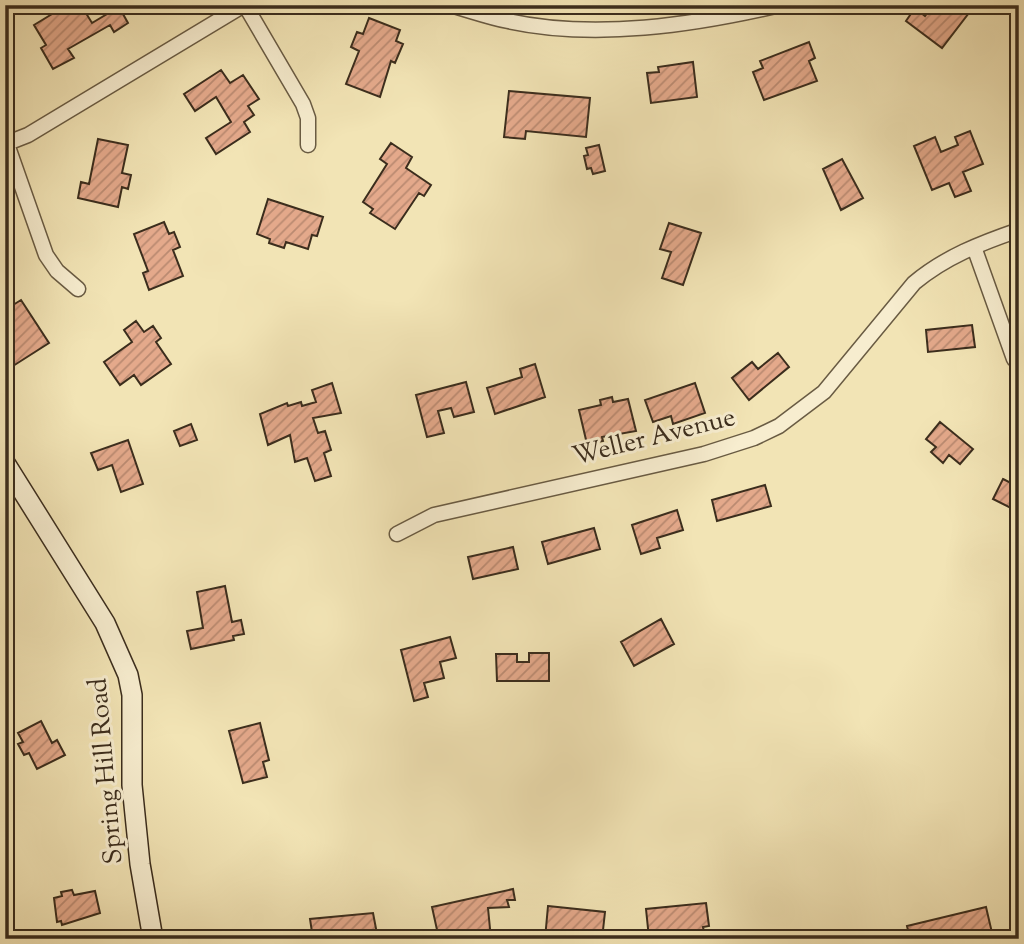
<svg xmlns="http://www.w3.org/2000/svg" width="1024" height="944" font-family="'Sorts Mill Goudy',serif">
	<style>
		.building { fill: url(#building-hatch); stroke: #3b2d1d; stroke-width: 2 }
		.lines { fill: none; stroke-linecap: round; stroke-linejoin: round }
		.street-casing { stroke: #695b43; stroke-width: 17 }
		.secondary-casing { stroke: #3b2d1d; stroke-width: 22 }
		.street { stroke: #f7edcf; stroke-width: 14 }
		.secondary { stroke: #f7edcf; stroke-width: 19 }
		.labels { text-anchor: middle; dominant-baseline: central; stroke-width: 6; stroke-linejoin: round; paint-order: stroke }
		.street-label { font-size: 26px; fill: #3b2d1d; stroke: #f7edcf }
	</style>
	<defs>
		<pattern id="building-hatch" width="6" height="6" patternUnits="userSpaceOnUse" patternTransform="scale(1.75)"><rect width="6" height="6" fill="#e4a98b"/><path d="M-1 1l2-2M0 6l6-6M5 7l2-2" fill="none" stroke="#ba8a71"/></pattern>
	</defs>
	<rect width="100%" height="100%" fill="#f2e4b5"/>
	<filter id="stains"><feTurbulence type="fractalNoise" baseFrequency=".00286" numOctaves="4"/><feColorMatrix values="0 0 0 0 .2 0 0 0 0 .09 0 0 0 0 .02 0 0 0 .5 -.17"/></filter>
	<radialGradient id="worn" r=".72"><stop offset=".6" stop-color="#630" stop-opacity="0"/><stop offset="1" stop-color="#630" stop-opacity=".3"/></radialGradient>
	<!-- building -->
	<path class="building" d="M 67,5 L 81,5 L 92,23 L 119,7 L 128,23 L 114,32 L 110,25 L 68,49 L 74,58 L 53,69 L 41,48 L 46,45 L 34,25 Z
		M 933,5 L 975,5 L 942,48 L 906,21 L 915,8 L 925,16 Z
		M 369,18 L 400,30 L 396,41 L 403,44 L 395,63 L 391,61 L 380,97 L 346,84 L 359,51 L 351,47 L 357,32 L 363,34 Z
		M 809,42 L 815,58 L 809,61 L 817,81 L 764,100 L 753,72 L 763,68 L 760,61 Z
		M 693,62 L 697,97 L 651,103 L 647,73 L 659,72 L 658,67 Z
		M 221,70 L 230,83 L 243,75 L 259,99 L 248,106 L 254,115 L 244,122 L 250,132 L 216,154 L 206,138 L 231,122 L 216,97 L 195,111 L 184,94 Z
		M 509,91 L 590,98 L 586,137 L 526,131 L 525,139 L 504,137 Z
		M 970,131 L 983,164 L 963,172 L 971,191 L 955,197 L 949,183 L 932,190 L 914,146 L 935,137 L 941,152 L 958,145 L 955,137 Z
		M 98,139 L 128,145 L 122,173 L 131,175 L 128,189 L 122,187 L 118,207 L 78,198 L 81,182 L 89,184 Z
		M 391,143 L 412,157 L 406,168 L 431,185 L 424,196 L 419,193 L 395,229 L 370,213 L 373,209 L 363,202 L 387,164 L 380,159 Z
		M 599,145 L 605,171 L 593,174 L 591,168 L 587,169 L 584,156 L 588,155 L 586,148 Z
		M 842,159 L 863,198 L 841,210 L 823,169 Z
		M 268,199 L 323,217 L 317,236 L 312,235 L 308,249 L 286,242 L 284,248 L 269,243 L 270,239 L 257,234 Z
		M 164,222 L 169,234 L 174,232 L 180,247 L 173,250 L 183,276 L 149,290 L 143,273 L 148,271 L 134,234 Z
		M 669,223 L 701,233 L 683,285 L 662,278 L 671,252 L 660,249 Z
		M 21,300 L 49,343 L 13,366 L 5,354 L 5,310 Z
		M 136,321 L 144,332 L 153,326 L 161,338 L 156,342 L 171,364 L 141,385 L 134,375 L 120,385 L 104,362 L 132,342 L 124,330 Z
		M 972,325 L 975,347 L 928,352 L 926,330 Z
		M 778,353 L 789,367 L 749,400 L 732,378 L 752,362 L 758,369 Z
		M 535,364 L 545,397 L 495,414 L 487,388 L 522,377 L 520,369 Z
		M 466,382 L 474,412 L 454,417 L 451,408 L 438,411 L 444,433 L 427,437 L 416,395 Z
		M 332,383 L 341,413 L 313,418 L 318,433 L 325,431 L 331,450 L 324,453 L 331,476 L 315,481 L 307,458 L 295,462 L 290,435 L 268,445 L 260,414 L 287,403 L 288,406 L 301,402 L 302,406 L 316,402 L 312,390 Z
		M 695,383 L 705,413 L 673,424 L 671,416 L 653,422 L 645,400 Z
		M 612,397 L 613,402 L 628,399 L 636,431 L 602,437 L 603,441 L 587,444 L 579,410 L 601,405 L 600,400 Z
		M 940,422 L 973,449 L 960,464 L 949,455 L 943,463 L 931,452 L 936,447 L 926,439 Z
		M 191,424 L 197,440 L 180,446 L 174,431 Z
		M 128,440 L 143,484 L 121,492 L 112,465 L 98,470 L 91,453 Z
		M 1003,479 L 1019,487 L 1019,512 L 993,499 Z
		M 765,485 L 771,506 L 717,521 L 712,500 Z
		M 677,510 L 683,530 L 657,538 L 660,548 L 641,554 L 632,525 Z
		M 594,528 L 600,549 L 548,564 L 542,542 Z
		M 513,547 L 518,569 L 473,579 L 468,557 Z
		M 225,586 L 232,622 L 241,620 L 244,634 L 233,636 L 234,640 L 191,649 L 187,631 L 203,628 L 197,592 Z
		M 661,619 L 674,644 L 634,666 L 621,642 Z
		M 450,637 L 456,658 L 440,662 L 444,678 L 424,683 L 428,697 L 414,701 L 401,650 Z
		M 529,653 L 549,653 L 549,681 L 497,681 L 496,654 L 517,654 L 517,662 L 529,662 Z
		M 5,671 L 12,676 L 5,685 Z
		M 41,721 L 52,743 L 57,740 L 65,755 L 37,769 L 29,753 L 24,755 L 18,744 L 23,742 L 18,733 Z
		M 260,723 L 269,760 L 263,762 L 267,777 L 243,783 L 229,731 Z
		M 12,865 L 14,891 L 5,892 L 5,866 Z
		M 513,889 L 515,900 L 507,900 L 509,907 L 488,908 L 491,939 L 472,939 L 472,935 L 439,939 L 432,907 Z
		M 72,890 L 74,895 L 95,891 L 100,913 L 62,925 L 61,921 L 57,922 L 54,898 L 62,896 L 61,892 Z
		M 706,903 L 709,926 L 703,927 L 705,937 L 649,938 L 646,909 Z
		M 548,906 L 605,912 L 602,939 L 545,939 Z
		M 986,907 L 993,937 L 910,939 L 907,926 Z
		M 373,913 L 378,939 L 313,939 L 310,919 Z"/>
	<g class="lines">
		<defs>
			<path id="street" d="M 245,5 L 303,104 L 308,118 L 308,145
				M 450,5 C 469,10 488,17 508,21 C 595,40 694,25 780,5
				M 5,144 L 28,135 L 244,5
				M 7,144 L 46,255 L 57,271 L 78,289
				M 974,247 L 1014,359
				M 397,534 L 434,515 L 704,454 L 754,438 L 779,426 L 824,392 L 914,283 C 945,257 981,243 1019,230"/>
			<path id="secondary" d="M 5,463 L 105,623 L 128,675 L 132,695 L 132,785 L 140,864 L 153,939"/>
		</defs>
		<!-- street casing -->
		<use href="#street" class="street-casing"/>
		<!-- secondary casing -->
		<use href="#secondary" class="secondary-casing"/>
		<!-- street -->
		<use href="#street" class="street"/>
		<!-- secondary -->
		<use href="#secondary" class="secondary"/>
	</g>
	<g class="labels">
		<!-- street labels -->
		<g class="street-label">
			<text transform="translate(654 438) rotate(-14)">Weller Avenue</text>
			<text transform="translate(107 771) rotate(-95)">Spring Hill Road</text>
		</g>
	</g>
	<!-- margin -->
	<rect width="1024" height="944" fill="none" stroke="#f2e4b5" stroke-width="28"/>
	<rect x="7" y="7" width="1010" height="930" fill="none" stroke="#3b2d1d" stroke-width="3.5"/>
	<rect x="14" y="14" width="996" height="916" fill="none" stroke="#3b2d1d" stroke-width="2"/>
	<rect width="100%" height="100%" filter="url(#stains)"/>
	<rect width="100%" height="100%" fill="url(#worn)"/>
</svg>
